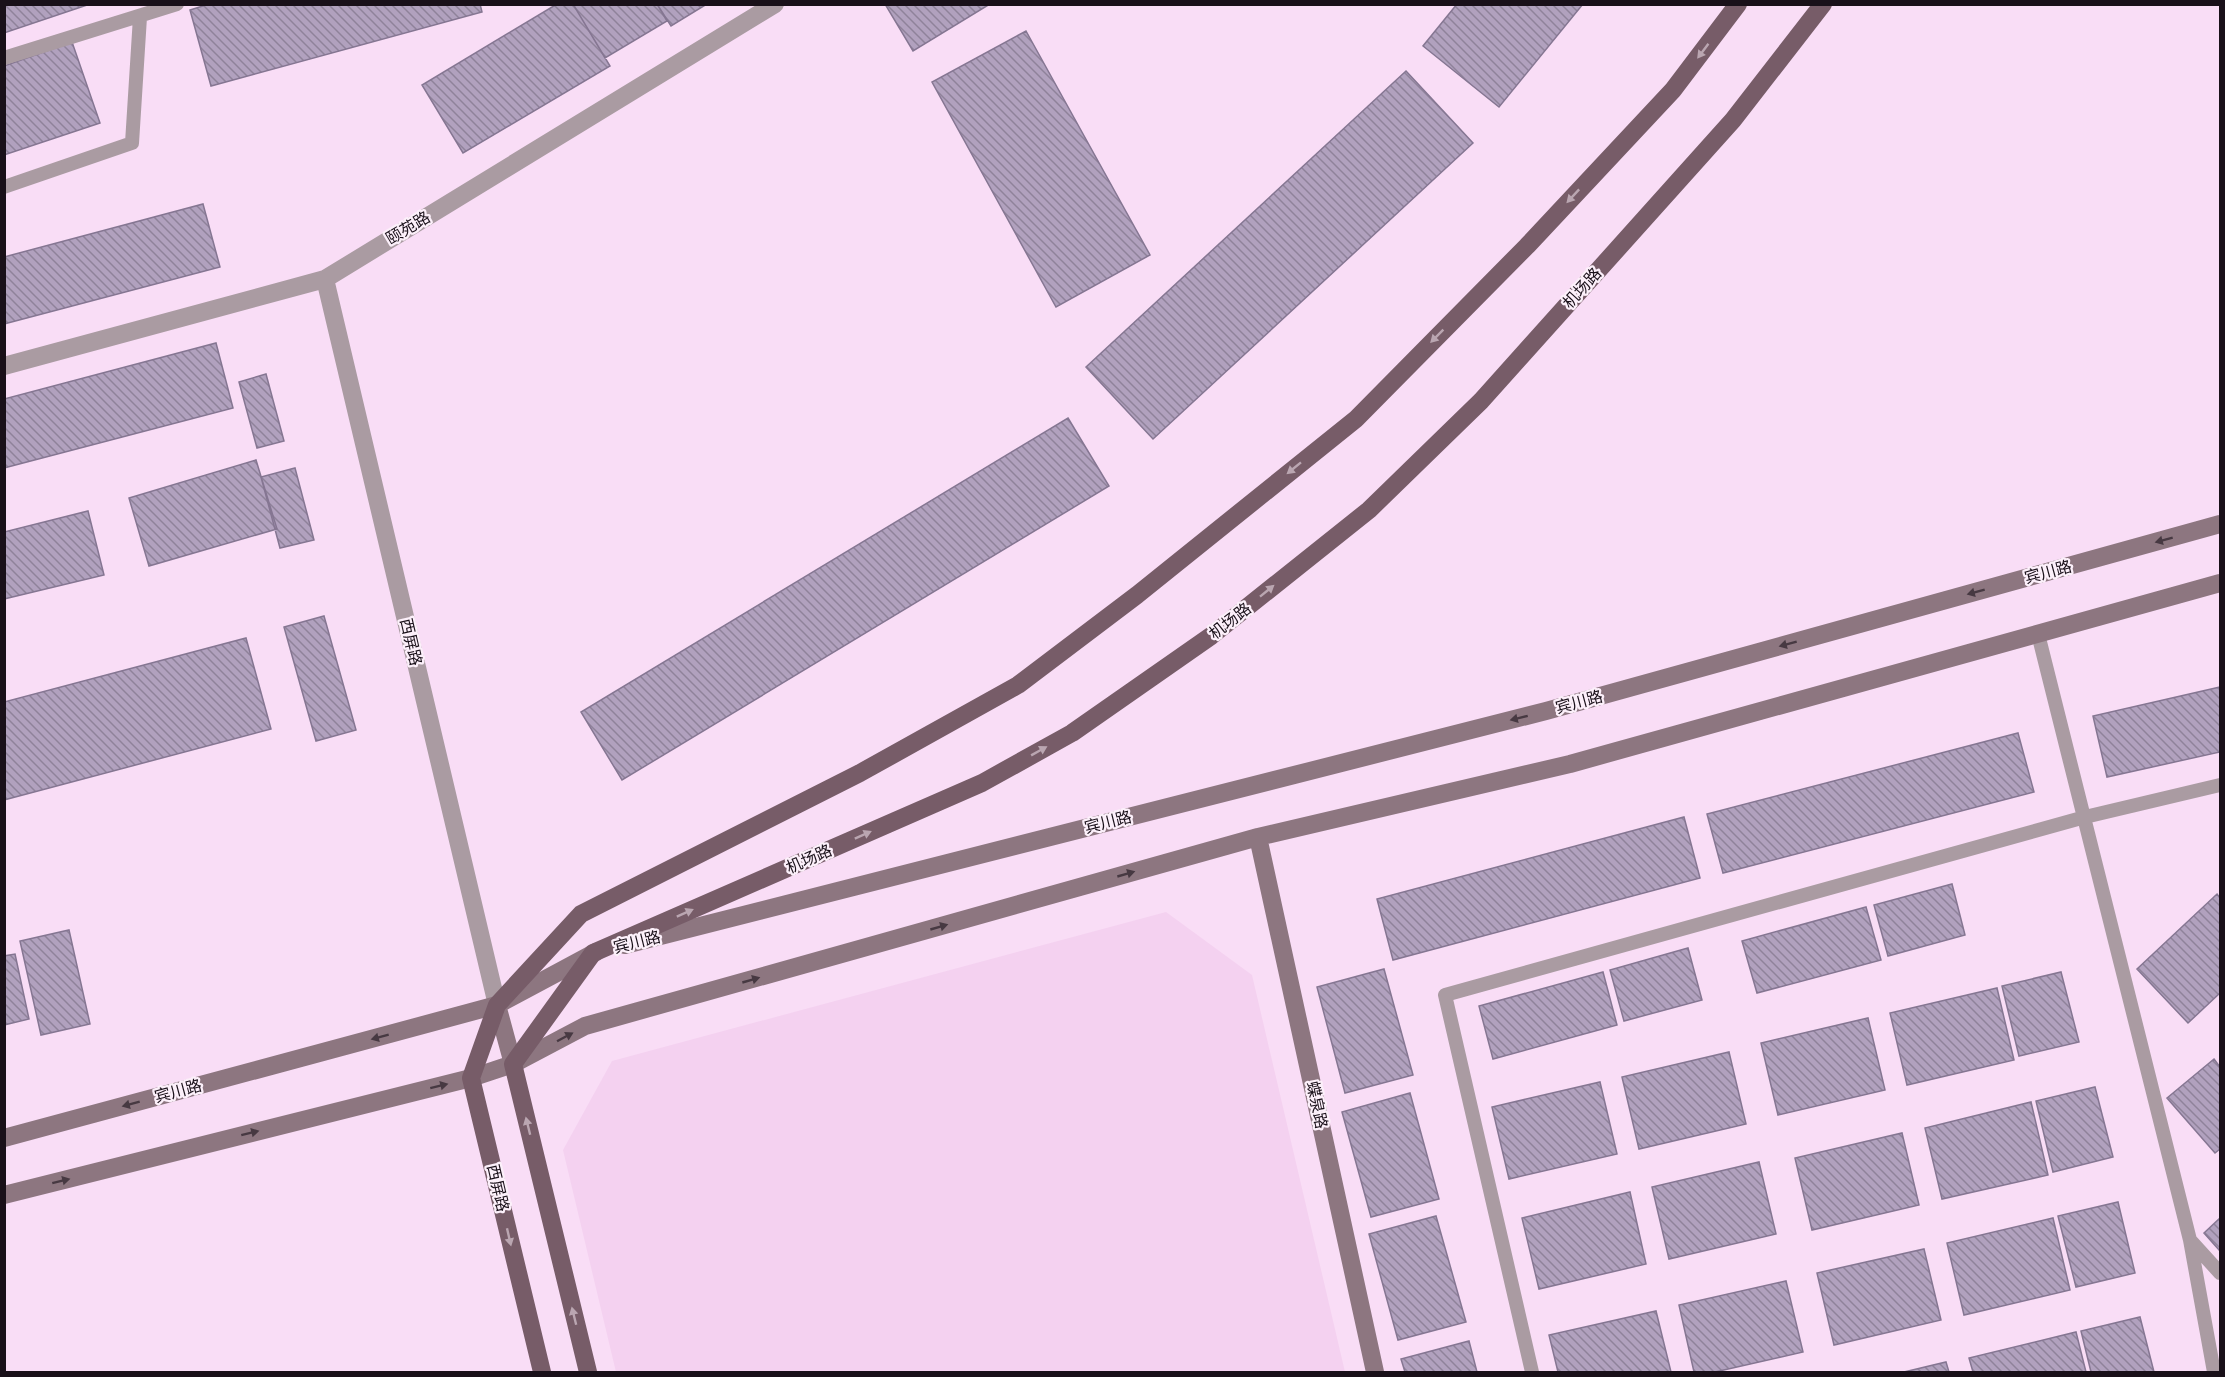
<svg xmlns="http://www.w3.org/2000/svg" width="2225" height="1377" font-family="Arial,'Noto Sans SC',sans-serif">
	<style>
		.built { fill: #f4d1f0 }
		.building { fill: url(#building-back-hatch); stroke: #857692; stroke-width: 1.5 }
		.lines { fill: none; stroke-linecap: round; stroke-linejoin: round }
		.lane { stroke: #aa9ba2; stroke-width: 14 }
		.street { stroke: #aa9ba2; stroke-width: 18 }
		.secondary { stroke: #8d7680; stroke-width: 18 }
		.primary { stroke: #775c68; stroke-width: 18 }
		.oneway { fill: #baa6b1 }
		.oneway2 { fill: #473942 }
		.labels { text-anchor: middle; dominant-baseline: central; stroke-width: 4.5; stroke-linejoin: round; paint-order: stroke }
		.street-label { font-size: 16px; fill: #191019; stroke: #fcf0fa }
	</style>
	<defs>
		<pattern id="building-back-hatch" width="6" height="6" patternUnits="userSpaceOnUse" patternTransform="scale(1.5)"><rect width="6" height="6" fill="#b1a1be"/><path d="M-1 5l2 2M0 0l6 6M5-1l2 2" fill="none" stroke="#8f829a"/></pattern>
	</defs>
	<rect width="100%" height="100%" fill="#f9ddf6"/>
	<!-- built -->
	<path class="built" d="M 1166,912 L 1252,975 L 1345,1372 L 616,1372 L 563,1150 L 612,1061 Z"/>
	<!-- building -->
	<path class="building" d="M 4,4 L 90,4 L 4,33 Z
		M 209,4 L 480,4 L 482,12 L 211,86 L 190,10 Z
		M 557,4 L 573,4 L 610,66 L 463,153 L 422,85 Z
		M 573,4 L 657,4 L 667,21 L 605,58 Z
		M 657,4 L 707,4 L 671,26 Z
		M 885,4 L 990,4 L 913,51 Z
		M 1457,4 L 1583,4 L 1499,107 L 1423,46 Z
		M 1026,31 L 1150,255 L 1056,307 L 932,82 Z
		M 72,42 L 100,123 L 4,155 L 4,66 Z
		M 1406,71 L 1473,143 L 1153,439 L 1086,367 Z
		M 203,204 L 220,267 L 4,324 L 4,257 Z
		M 216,343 L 233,408 L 4,468 L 4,399 Z
		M 266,374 L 284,441 L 257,448 L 239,382 Z
		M 1068,418 L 1109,486 L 622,780 L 581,712 Z
		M 256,460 L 277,529 L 149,566 L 129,498 Z
		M 295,468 L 314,540 L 280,548 L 261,477 Z
		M 88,511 L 104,575 L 4,599 L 4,532 Z
		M 324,616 L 356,730 L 316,741 L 284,627 Z
		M 246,638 L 271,729 L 4,800 L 4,702 Z
		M 2220,687 L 2220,752 L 2107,777 L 2093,716 Z
		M 2018,733 L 2034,792 L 1723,873 L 1707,814 Z
		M 1684,817 L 1700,878 L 1393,960 L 1377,899 Z
		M 1952,884 L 1965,935 L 1888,956 L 1874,905 Z
		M 2217,894 L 2220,898 L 2220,993 L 2188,1023 L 2137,969 Z
		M 1866,907 L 1881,960 L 1757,993 L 1742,941 Z
		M 69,930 L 90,1024 L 41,1035 L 20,941 Z
		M 1688,948 L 1702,1000 L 1624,1021 L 1610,970 Z
		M 15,954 L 29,1019 L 4,1025 L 4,956 Z
		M 1384,969 L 1413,1075 L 1345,1093 L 1317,987 Z
		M 1603,972 L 1617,1025 L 1493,1059 L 1479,1006 Z
		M 2061,972 L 2079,1042 L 2019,1056 L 2002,986 Z
		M 1997,988 L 2014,1060 L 1907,1085 L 1890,1013 Z
		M 1868,1018 L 1885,1090 L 1778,1115 L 1761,1043 Z
		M 1729,1052 L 1746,1124 L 1639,1149 L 1622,1077 Z
		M 2214,1059 L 2220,1067 L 2220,1149 L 2215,1153 L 2167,1098 Z
		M 1600,1082 L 1617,1154 L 1509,1179 L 1492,1107 Z
		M 2095,1087 L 2113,1157 L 2053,1172 L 2036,1101 Z
		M 1410,1093 L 1439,1199 L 1371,1217 L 1342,1112 Z
		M 2031,1102 L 2048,1175 L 1942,1199 L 1925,1128 Z
		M 1902,1133 L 1919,1205 L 1812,1230 L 1795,1158 Z
		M 1759,1162 L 1776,1234 L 1669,1259 L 1652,1187 Z
		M 1630,1192 L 1646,1264 L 1539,1289 L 1522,1218 Z
		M 2118,1202 L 2135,1273 L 2076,1287 L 2058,1216 Z
		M 1436,1216 L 1466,1322 L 1398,1340 L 1369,1234 Z
		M 2053,1218 L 2070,1290 L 1964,1315 L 1947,1243 Z
		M 2220,1218 L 2220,1251 L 2204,1233 Z
		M 1924,1249 L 1941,1320 L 1834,1345 L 1817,1273 Z
		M 1786,1281 L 1803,1352 L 1715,1372 L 1694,1372 L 1679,1305 Z
		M 1656,1311 L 1671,1372 L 1558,1372 L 1549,1335 Z
		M 2140,1317 L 2154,1372 L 2091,1372 L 2081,1331 Z
		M 2076,1332 L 2086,1372 L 1973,1372 L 1969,1358 Z
		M 1469,1341 L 1477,1372 L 1405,1372 L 1401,1359 Z
		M 1946,1362 L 1949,1372 L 1904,1372 Z"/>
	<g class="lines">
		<!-- lane -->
		<path class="lane" d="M 4,58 L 177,4
			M 4,187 L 132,143 L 140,17
			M 2038,634 L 2190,1240 L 2214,1372
			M 2190,1240 L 2220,1273
			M 1532,1372 L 1445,995 L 2085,817 L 2220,785"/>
		<!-- street -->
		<path class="street" d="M 325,279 L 497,1005
			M 4,366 L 325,279 L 775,4"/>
		<!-- secondary -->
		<path class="secondary" d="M 1258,837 L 1375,1372
			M 625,945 L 1546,711 L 2220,524
			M 497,1005 L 513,1064
			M 4,1138 L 497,1005 L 596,952
			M 4,1195 L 471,1078 L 513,1064 L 585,1026 L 1258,837 L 1570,764 L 2220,583"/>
		<!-- primary -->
		<path class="primary" d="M 542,1372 L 471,1078 L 497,1005 L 581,914 L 860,773 L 1018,685 L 1137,595 L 1356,419 L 1527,246 L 1673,90 L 1738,4
			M 588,1372 L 513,1064 L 593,953 L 982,783 L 1072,733 L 1211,636 L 1369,510 L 1481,401 L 1733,120 L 1823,4"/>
	</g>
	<!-- one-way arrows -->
	<defs><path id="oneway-solid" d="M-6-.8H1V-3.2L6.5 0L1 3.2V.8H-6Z" transform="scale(1.5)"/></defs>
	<g class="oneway">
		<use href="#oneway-solid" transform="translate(1703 51) rotate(127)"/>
		<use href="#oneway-solid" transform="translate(1573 196) rotate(133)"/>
		<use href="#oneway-solid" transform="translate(1437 336) rotate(135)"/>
		<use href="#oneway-solid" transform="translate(1294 468) rotate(141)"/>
		<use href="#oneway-solid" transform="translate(1267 591) rotate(-39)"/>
		<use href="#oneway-solid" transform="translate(1039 751) rotate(-29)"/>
		<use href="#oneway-solid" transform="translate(863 835) rotate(-24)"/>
		<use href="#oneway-solid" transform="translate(685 913) rotate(-24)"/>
		<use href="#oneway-solid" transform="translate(528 1126) rotate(-104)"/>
		<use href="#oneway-solid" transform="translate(509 1237) rotate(77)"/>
		<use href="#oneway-solid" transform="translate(574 1316) rotate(-104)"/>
	</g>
	<g class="oneway2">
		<use href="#oneway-solid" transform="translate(2164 540) rotate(165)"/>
		<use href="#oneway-solid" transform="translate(1976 592) rotate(165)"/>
		<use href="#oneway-solid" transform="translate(1788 644) rotate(165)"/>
		<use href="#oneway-solid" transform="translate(1519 718) rotate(166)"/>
		<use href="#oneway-solid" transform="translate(1126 874) rotate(-16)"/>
		<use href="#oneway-solid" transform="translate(939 927) rotate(-16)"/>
		<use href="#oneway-solid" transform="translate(751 980) rotate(-16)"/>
		<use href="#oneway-solid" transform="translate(380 1037) rotate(165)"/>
		<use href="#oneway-solid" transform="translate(565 1037) rotate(-28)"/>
		<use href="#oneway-solid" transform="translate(439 1086) rotate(-14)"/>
		<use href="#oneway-solid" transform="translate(131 1104) rotate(165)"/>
		<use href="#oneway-solid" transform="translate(250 1133) rotate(-14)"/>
		<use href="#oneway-solid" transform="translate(61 1181) rotate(-14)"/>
	</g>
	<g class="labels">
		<!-- street labels -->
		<g class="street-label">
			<text transform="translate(408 228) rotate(-31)">颐苑路</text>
			<text transform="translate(1582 288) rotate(-48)">机场路</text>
			<text transform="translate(2048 572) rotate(-15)">宾川路</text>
			<text transform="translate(1230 621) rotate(-38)">机场路</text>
			<text transform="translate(411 642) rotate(77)">西屏路</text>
			<text transform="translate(1579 702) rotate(-15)">宾川路</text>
			<text transform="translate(1108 822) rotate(-14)">宾川路</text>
			<text transform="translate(809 859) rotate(-24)">机场路</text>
			<text transform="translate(637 942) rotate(-14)">宾川路</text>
			<text transform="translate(178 1091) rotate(-15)">宾川路</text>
			<text transform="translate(1317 1105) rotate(78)">蝶泉路</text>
			<text transform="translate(498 1188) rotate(77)">西屏路</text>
		</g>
	</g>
	<!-- border -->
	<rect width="2225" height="1377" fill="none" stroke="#191019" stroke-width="12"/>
</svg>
